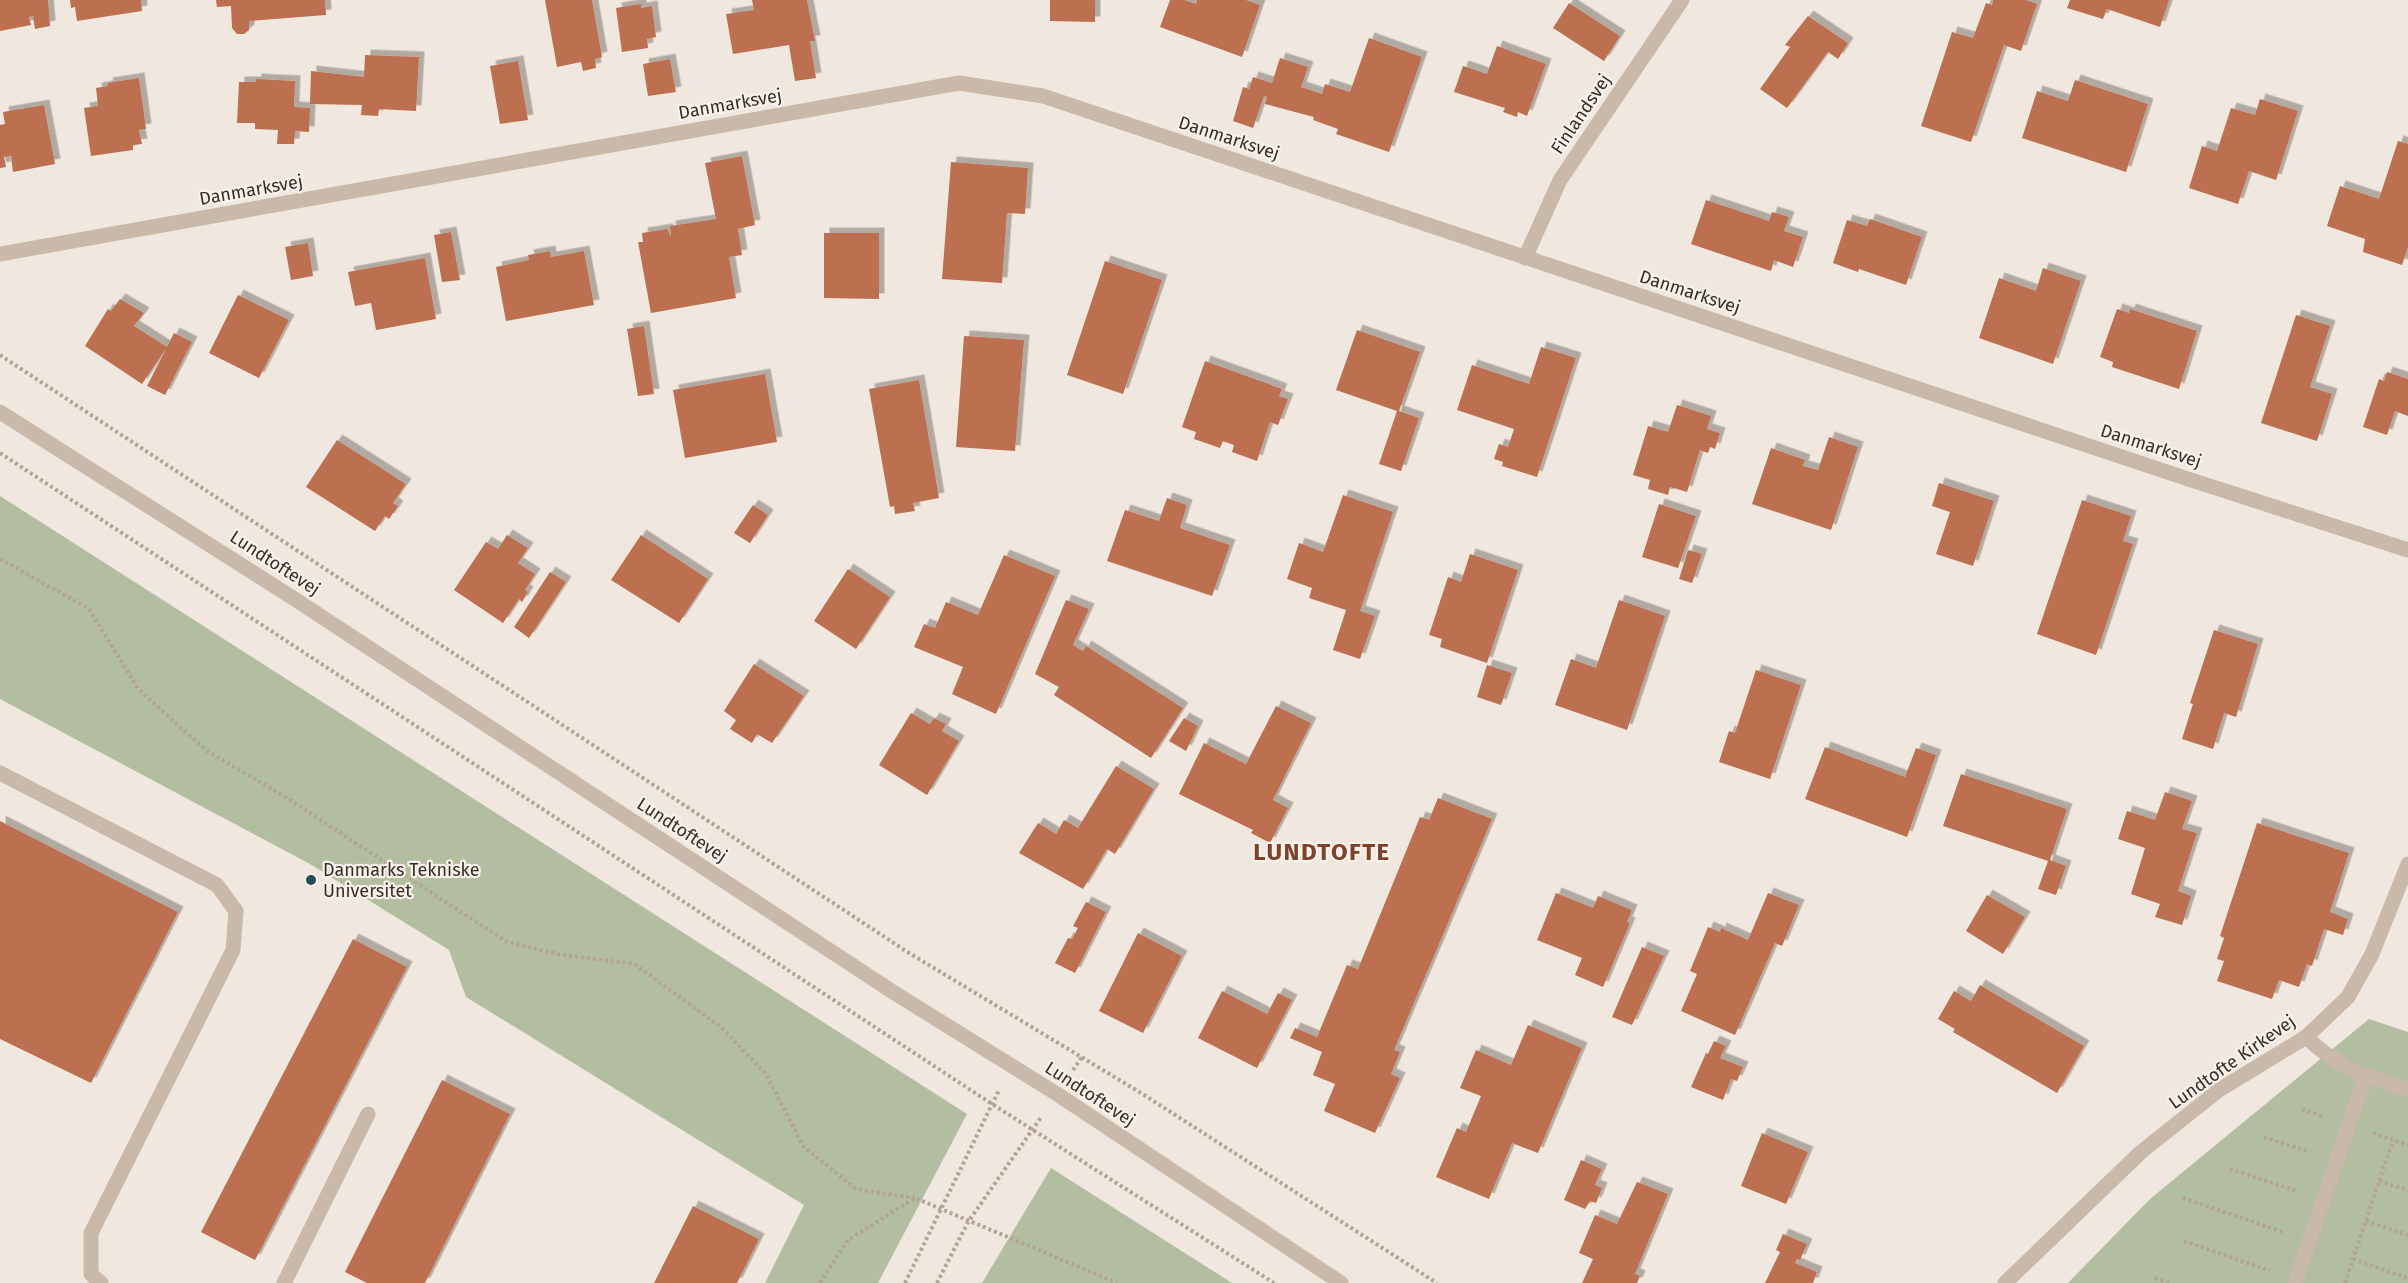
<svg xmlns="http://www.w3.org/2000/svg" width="2408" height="1283" font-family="'Fira Sans',sans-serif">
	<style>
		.green { fill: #b2be9f }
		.building { fill: #bc6f50; filter: url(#shadow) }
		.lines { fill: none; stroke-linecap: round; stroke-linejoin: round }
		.path { stroke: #b3a395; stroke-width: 4; stroke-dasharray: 3 3; stroke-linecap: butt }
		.service { stroke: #c8b9aa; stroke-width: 15 }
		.minor { stroke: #c8b9aa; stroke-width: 15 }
		.tertiary { stroke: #c8b9aa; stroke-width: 15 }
		.poi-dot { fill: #224e54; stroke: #f8f2ea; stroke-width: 2 }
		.labels { text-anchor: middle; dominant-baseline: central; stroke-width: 4.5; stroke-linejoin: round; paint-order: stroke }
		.street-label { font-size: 18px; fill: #362e29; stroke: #f8f2ea }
		.poi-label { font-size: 18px; fill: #362e29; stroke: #f8f2ea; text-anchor: start }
		.district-label { font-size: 24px; font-weight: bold; letter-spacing: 1.5px; fill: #7e4129; stroke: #f8f2ea }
	</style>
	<defs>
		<filter id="shadow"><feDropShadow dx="5.5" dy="-5.5" stdDeviation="0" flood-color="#0004"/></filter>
	</defs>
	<rect width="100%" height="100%" fill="#f0e8de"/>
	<!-- green -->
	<path class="green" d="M 0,496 L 967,1114 L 878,1283 L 765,1283 L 804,1205 L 466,997 L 449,950 L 310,864 L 0,699 Z
		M 2369,1019 L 2408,1032 L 2408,1283 L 2068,1283 L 2150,1199 Z
		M 1051,1168 L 1232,1283 L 982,1283 Z"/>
	<!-- building -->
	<path class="building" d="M 0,0 L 48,0 L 50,26 L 35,29 L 33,16 L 29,17 L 31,25 L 0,31 Z
		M 70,0 L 141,0 L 142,11 L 77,21 L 75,7 L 71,8 Z
		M 216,0 L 325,0 L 326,15 L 249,21 L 249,30 L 244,34 L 237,34 L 232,28 L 231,6 L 217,7 Z
		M 545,0 L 592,0 L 602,57 L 595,59 L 596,68 L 583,71 L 581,62 L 557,67 Z
		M 752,0 L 807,0 L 815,41 L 810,41 L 816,78 L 795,81 L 789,45 L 733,54 L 726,14 L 754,10 Z
		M 1050,0 L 1095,0 L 1095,22 L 1050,21 Z
		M 1170,0 L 1184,0 L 1196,4 L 1197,0 L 1246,0 L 1260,5 L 1242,57 L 1160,27 Z
		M 1993,0 L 2026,0 L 2037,4 L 2021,51 L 2004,45 L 1971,142 L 1921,126 L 1952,32 L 1973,38 L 1986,3 L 1992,5 Z
		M 2070,0 L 2169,0 L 2160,27 L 2107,9 L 2103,19 L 2067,8 Z
		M 1569,3 L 1620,36 L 1604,61 L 1553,28 Z
		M 641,4 L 641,8 L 652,6 L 656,37 L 647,39 L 648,48 L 622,52 L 616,8 Z
		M 1808,16 L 1848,43 L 1838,59 L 1828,52 L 1787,108 L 1760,89 L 1790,47 L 1785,45 Z
		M 1369,38 L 1422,57 L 1389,152 L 1336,134 L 1338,129 L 1313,120 L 1314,117 L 1265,104 L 1267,97 L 1264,96 L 1253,128 L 1233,121 L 1243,87 L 1249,89 L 1253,77 L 1272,83 L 1280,58 L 1308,67 L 1301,87 L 1322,94 L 1325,84 L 1350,92 Z
		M 1497,46 L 1546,64 L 1527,116 L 1518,112 L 1517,117 L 1503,112 L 1505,108 L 1454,92 L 1463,66 L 1487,74 Z
		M 365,55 L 419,57 L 416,111 L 379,109 L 378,116 L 361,115 L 362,105 L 310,104 L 311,71 L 364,77 Z
		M 670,59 L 676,92 L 648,96 L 643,64 Z
		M 518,61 L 528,120 L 500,124 L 490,66 Z
		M 139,78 L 146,129 L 139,130 L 142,144 L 133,145 L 133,150 L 91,156 L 84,108 L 98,106 L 96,88 L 108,86 L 107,83 Z
		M 256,79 L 295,81 L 294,107 L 310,108 L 309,132 L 295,131 L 294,144 L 277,144 L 278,130 L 255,129 L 255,123 L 237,123 L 239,82 L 256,82 Z
		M 2075,80 L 2148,104 L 2126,172 L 2022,138 L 2037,91 L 2068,101 Z
		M 2260,99 L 2298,111 L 2276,180 L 2249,171 L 2238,204 L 2189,188 L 2202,146 L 2217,151 L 2231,108 L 2255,115 Z
		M 44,105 L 55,164 L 13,172 L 11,156 L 4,157 L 6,167 L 0,168 L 0,125 L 5,124 L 3,112 Z
		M 2398,141 L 2408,144 L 2408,247 L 2402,265 L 2363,252 L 2365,239 L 2327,226 L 2340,186 L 2379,199 Z
		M 742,156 L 755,225 L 738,229 L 742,255 L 729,257 L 736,298 L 651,313 L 638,242 L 643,242 L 642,233 L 667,229 L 671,237 L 670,226 L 716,219 L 705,163 Z
		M 951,162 L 1028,168 L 1025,214 L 1007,213 L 1002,283 L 942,279 Z
		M 1706,200 L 1769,221 L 1772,212 L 1789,217 L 1784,231 L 1803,237 L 1793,267 L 1774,260 L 1771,271 L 1691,244 Z
		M 1870,219 L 1922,237 L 1906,285 L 1859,269 L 1858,272 L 1833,263 L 1847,220 L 1867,226 Z
		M 451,232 L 460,280 L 442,282 L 434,235 Z
		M 824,233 L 879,233 L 879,299 L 824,298 Z
		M 308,243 L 313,276 L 291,280 L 285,247 Z
		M 550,251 L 551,257 L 584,251 L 594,305 L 506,321 L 496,267 L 529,260 L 528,255 Z
		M 425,258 L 436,319 L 376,330 L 371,303 L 355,306 L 348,272 Z
		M 1105,261 L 1162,280 L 1123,394 L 1067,375 Z
		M 2043,268 L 2081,281 L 2053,364 L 1979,338 L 1999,278 L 2036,291 Z
		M 238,295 L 289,320 L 259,378 L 209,353 Z
		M 120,299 L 144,313 L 134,326 L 167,347 L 142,384 L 85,346 L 108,309 L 111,311 Z
		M 2117,309 L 2129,313 L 2130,309 L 2197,331 L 2179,389 L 2112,367 L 2113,362 L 2100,357 Z
		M 2296,315 L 2330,326 L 2310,387 L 2332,394 L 2317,441 L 2261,423 Z
		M 644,326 L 654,394 L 638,396 L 627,329 Z
		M 1357,330 L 1420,352 L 1399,411 L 1419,418 L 1401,471 L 1379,464 L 1397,411 L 1336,390 Z
		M 174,333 L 192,342 L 165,395 L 147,386 Z
		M 964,336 L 1024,340 L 1015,451 L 956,447 Z
		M 1541,347 L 1576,358 L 1537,477 L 1502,466 L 1503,462 L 1494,459 L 1499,444 L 1508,447 L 1514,429 L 1457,410 L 1472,365 L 1529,384 Z
		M 1205,361 L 1282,389 L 1279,396 L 1288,399 L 1278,425 L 1270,422 L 1257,461 L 1232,452 L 1234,445 L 1223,441 L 1220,448 L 1194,439 L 1196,432 L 1182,427 Z
		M 2387,372 L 2408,379 L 2408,416 L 2395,411 L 2387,435 L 2363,427 L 2379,379 L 2384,381 Z
		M 765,374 L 777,442 L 685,458 L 673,390 Z
		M 919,380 L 939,498 L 913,503 L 915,511 L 895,514 L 894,506 L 890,507 L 869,389 Z
		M 1677,405 L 1711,416 L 1707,429 L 1720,433 L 1715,449 L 1710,447 L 1708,453 L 1700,450 L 1687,492 L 1670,487 L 1668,495 L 1648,489 L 1650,480 L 1633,475 L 1648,426 L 1668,432 Z
		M 1829,437 L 1858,447 L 1831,530 L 1752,504 L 1771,448 L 1805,460 L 1803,466 L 1818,470 Z
		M 337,440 L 406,484 L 393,503 L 398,506 L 389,519 L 385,516 L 375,531 L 306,487 Z
		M 1939,483 L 1994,501 L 1973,566 L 1936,554 L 1950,512 L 1932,506 Z
		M 1343,495 L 1393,512 L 1360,611 L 1375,616 L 1360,659 L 1333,650 L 1346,610 L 1309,598 L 1312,588 L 1287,579 L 1299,543 L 1323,552 Z
		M 1167,498 L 1187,505 L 1180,528 L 1230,545 L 1212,596 L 1107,561 L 1125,510 L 1159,521 Z
		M 2082,500 L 2131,516 L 2123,541 L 2133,544 L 2096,655 L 2037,634 Z
		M 1659,504 L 1696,516 L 1678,568 L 1642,557 Z
		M 753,505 L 768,515 L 750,543 L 734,533 Z
		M 507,535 L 528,548 L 518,563 L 535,574 L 525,590 L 528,592 L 522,602 L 519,599 L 503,623 L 454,590 L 486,542 L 498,549 Z
		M 641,535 L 708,579 L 679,623 L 611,580 Z
		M 1688,550 L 1702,554 L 1692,583 L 1679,579 Z
		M 1470,554 L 1518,570 L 1487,663 L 1440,647 L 1442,639 L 1429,635 L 1448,577 L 1461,582 Z
		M 1004,555 L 1055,576 L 996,714 L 952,694 L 963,667 L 914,647 L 924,624 L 935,628 L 946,602 L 978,615 Z
		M 848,569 L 890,597 L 856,649 L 814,621 Z
		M 550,572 L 566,582 L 529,638 L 514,627 Z
		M 1066,600 L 1089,609 L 1073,645 L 1083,651 L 1086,646 L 1183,708 L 1151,758 L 1054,695 L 1059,687 L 1035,674 Z
		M 1619,600 L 1665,616 L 1627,730 L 1555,705 L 1571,659 L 1596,668 Z
		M 2214,630 L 2258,644 L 2236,717 L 2224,713 L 2213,749 L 2182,739 L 2193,704 L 2190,703 Z
		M 754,664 L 804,696 L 772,743 L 757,734 L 752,743 L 730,729 L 736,720 L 724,711 Z
		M 1487,665 L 1512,673 L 1501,705 L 1477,697 Z
		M 1756,670 L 1801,685 L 1770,779 L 1719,762 L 1729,731 L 1735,733 Z
		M 1276,706 L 1311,723 L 1273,800 L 1288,808 L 1270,843 L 1251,833 L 1253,830 L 1179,794 L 1204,743 L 1246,764 Z
		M 911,713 L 930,724 L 934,718 L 946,724 L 942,731 L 959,741 L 927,795 L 879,765 Z
		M 1184,718 L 1198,726 L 1186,751 L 1169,741 Z
		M 1825,747 L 1905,777 L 1916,748 L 1936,755 L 1907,837 L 1805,799 Z
		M 1116,766 L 1154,789 L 1115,854 L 1107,849 L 1083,889 L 1019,853 L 1038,823 L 1056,834 L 1064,820 L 1078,828 Z
		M 1961,774 L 2067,809 L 2050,860 L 2066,866 L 2056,895 L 2038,889 L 2048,861 L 1943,826 Z
		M 2165,792 L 2192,801 L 2182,829 L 2197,833 L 2178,891 L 2191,896 L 2182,925 L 2155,917 L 2160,904 L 2131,894 L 2145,848 L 2118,839 L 2127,811 L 2155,820 Z
		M 1438,798 L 1492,819 L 1394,1050 L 1400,1052 L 1391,1074 L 1400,1078 L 1375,1133 L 1324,1111 L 1335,1084 L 1313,1075 L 1322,1052 L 1290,1038 L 1295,1028 L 1317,1037 L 1347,965 L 1358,969 L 1420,817 L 1429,820 Z
		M 0,821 L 178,912 L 91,1083 L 0,1039 Z
		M 2257,823 L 2349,853 L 2330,912 L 2348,919 L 2343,935 L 2324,929 L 2312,966 L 2307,964 L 2299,987 L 2279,980 L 2272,999 L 2217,981 L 2224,961 L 2217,959 L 2224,938 L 2220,936 Z
		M 1556,893 L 1593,908 L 1598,896 L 1632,910 L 1627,922 L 1630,923 L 1603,987 L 1575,975 L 1582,958 L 1537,940 Z
		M 1768,893 L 1799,905 L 1782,946 L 1775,943 L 1735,1035 L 1681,1011 L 1697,974 L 1690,971 L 1708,927 L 1720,932 L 1721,928 L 1748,940 Z
		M 1987,895 L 2025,917 L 2003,954 L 1966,931 Z
		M 1086,902 L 1106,912 L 1075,973 L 1055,963 L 1068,938 L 1072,939 L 1078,928 L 1073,926 Z
		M 1138,933 L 1182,956 L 1143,1033 L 1099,1011 Z
		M 353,939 L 407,967 L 255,1260 L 201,1232 Z
		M 1642,947 L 1664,956 L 1632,1025 L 1612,1017 Z
		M 1980,985 L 2084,1046 L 2057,1093 L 1953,1032 L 1955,1029 L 1938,1019 L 1954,991 L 1971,1001 Z
		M 1222,991 L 1267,1014 L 1278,993 L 1292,1000 L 1257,1068 L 1198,1038 Z
		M 1528,1025 L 1582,1048 L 1538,1153 L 1512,1143 L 1489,1199 L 1436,1177 L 1457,1128 L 1466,1132 L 1481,1096 L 1460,1088 L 1476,1050 L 1511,1065 Z
		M 1714,1041 L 1726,1046 L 1720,1058 L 1743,1067 L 1737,1081 L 1731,1079 L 1723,1100 L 1691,1087 L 1706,1053 L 1708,1054 Z
		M 442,1080 L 510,1114 L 425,1283 L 367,1283 L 345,1272 Z
		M 1762,1133 L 1808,1152 L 1786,1204 L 1741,1186 Z
		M 1581,1160 L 1602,1169 L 1595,1185 L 1602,1188 L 1596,1203 L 1590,1201 L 1585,1209 L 1564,1200 Z
		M 1637,1182 L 1668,1194 L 1635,1274 L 1640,1276 L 1637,1283 L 1582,1283 L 1593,1259 L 1579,1253 L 1595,1215 L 1617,1224 Z
		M 693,1206 L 759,1239 L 737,1283 L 654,1283 Z
		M 1783,1234 L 1807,1244 L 1800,1260 L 1797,1259 L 1795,1263 L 1817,1272 L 1813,1283 L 1765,1283 L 1780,1252 L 1776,1250 Z"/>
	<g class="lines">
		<!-- path -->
		<path class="path" d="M 0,355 L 909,953 L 1141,1093 L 1437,1283
			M 0,453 L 992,1104 L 1274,1283
			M 0,559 L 89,609 L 139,690 L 207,751 L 284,796 L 507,942 L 558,954 L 634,964 L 721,1027 L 766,1074 L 803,1146 L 856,1189 L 915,1198
			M 1073,1070 L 1082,1057
			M 2302,1109 L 2324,1117
			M 2373,1133 L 2408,1145
			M 2264,1137 L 2310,1152
			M 2230,1169 L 2297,1191
			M 2379,1181 L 2408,1190
			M 2183,1198 L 2283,1232
			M 2366,1221 L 2408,1235
			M 2184,1241 L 2270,1271
			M 2353,1259 L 2408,1278
			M 2155,1278 L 2169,1283
			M 820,1283 L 848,1240 L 915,1198 L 1117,1283
			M 905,1283 L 999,1090
			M 937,1283 L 968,1222 L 1042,1116
			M 2345,1283 L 2393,1140"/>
		<!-- service -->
		<path class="service" d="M 0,773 L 217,885 L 236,911 L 233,950 L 91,1233 L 91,1274 L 101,1283
			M 2306,1037 C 2341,1070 2363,1076 2408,1090
			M 284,1283 L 368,1114
			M 2295,1283 L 2365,1077"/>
		<!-- minor -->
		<path class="minor" d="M 0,254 L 959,83 L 1043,96 L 2185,478 L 2408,550
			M 1525,258 L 1560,180 L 1682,0
			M 2005,1283 L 2141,1152 L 2219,1090 L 2306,1037 L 2348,997 L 2372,954 L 2408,864"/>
		<!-- tertiary -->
		<path class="tertiary" d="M 0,412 L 290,596 L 893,992 L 1057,1094 L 1341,1283"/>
	</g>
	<!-- markers -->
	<circle class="poi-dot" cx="311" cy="880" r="6"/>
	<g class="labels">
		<!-- street labels -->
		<g class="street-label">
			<text transform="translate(730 104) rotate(-10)">Danmarksvej</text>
			<text transform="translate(1581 114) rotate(-56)">Finlandsvej</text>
			<text transform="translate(1229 138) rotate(18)">Danmarksvej</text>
			<text transform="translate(251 190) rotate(-10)">Danmarksvej</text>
			<text transform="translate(1690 292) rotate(18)">Danmarksvej</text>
			<text transform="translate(2151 446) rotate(18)">Danmarksvej</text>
			<text transform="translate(275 563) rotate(33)">Lundtoftevej</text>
			<text transform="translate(682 830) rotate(33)">Lundtoftevej</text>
			<text transform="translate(2232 1062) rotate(-35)">Lundtofte Kirkevej</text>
			<text transform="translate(1090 1094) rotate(33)">Lundtoftevej</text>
		</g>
		<!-- poi labels -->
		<g class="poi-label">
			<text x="323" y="870">Danmarks Tekniske<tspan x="323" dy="21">Universitet</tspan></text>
		</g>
		<!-- district labels -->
		<g class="district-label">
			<text x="1322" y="852">LUNDTOFTE</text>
		</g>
	</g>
</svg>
